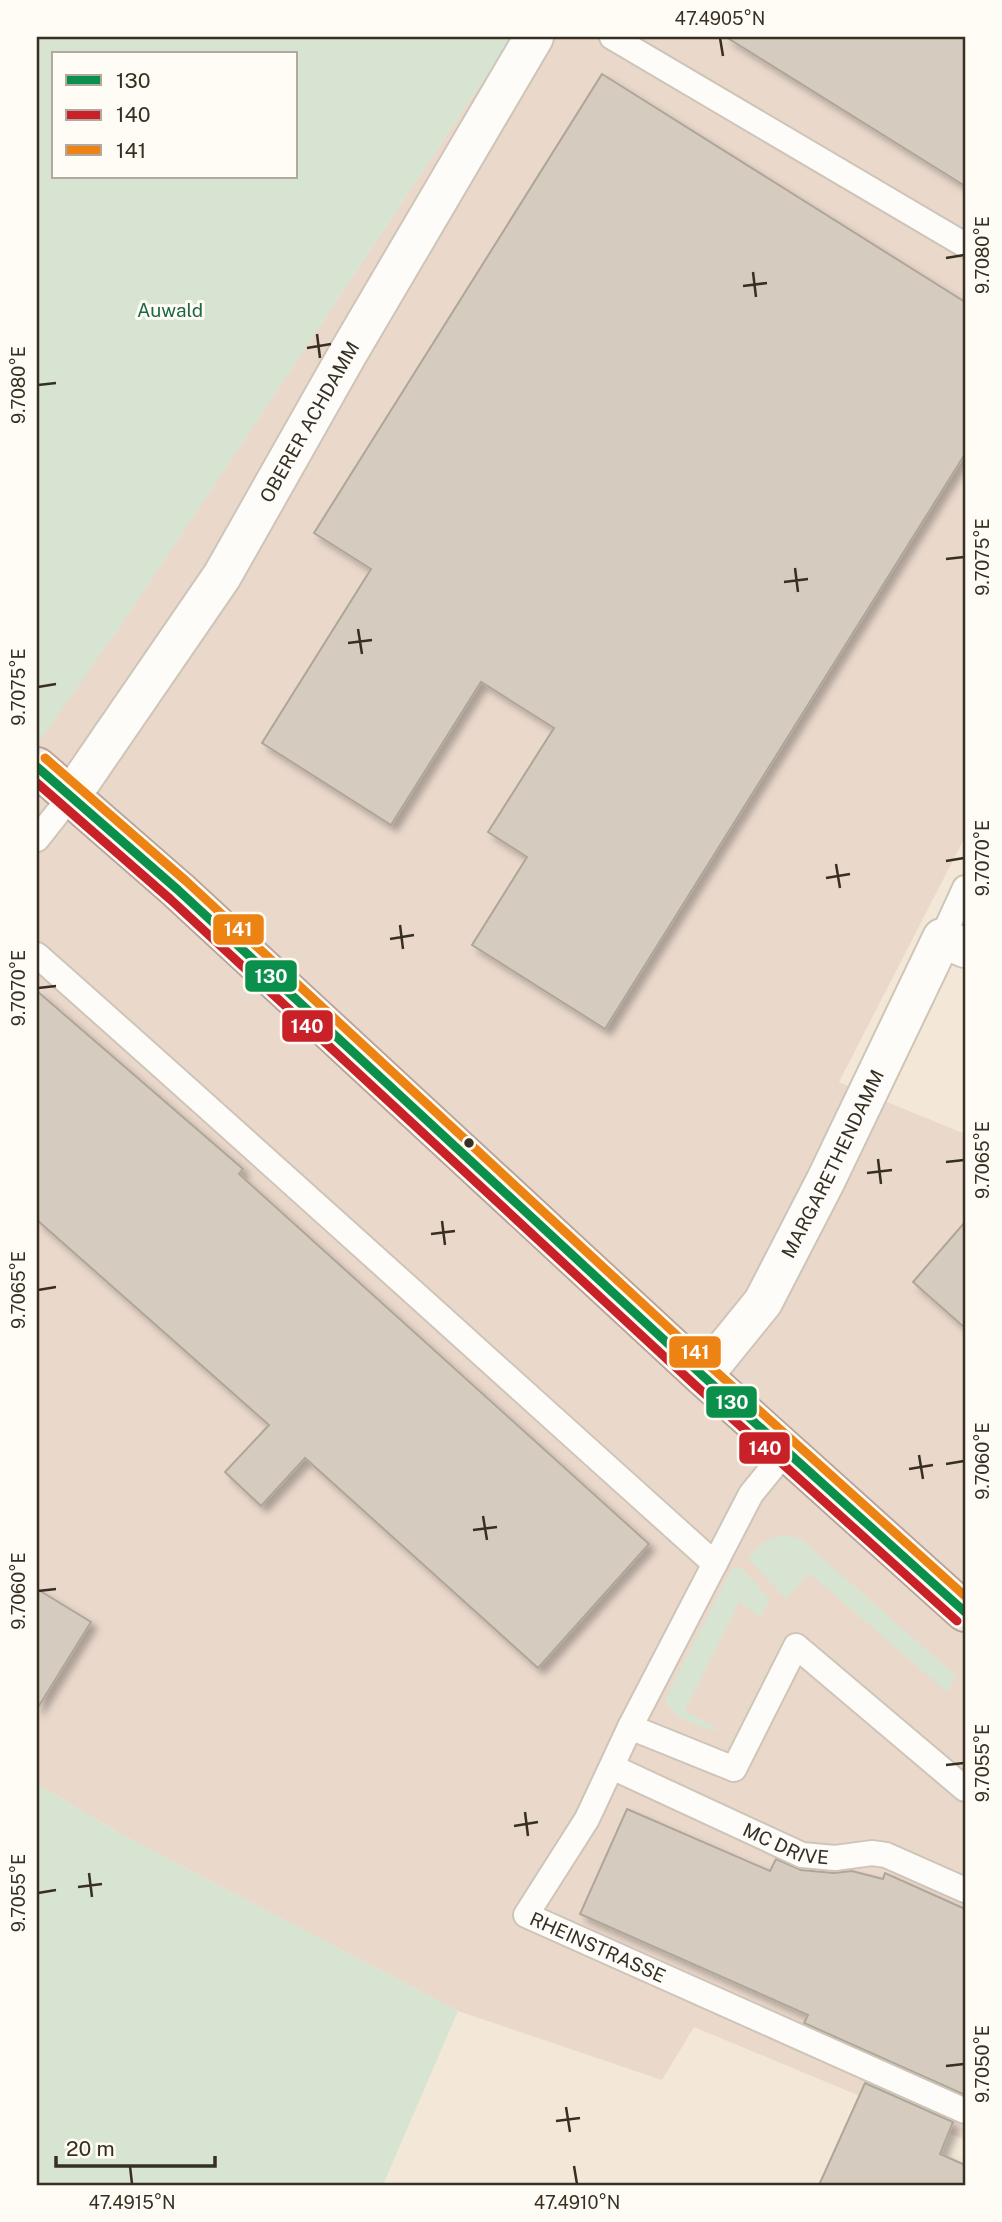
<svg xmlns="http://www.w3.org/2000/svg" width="1002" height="2222" font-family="'Public Sans',sans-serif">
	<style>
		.commercial { fill: #ead8cb }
		.green { fill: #d8e4d2; fill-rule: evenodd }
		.building { fill: #d5ccbf; stroke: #aea699; stroke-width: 2; filter: url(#shadow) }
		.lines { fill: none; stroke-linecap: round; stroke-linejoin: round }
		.lane-casing { stroke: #cec5b8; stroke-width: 28 }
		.street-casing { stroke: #cec5b8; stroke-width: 42 }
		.primary-casing { stroke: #b8a49a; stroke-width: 42 }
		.lane { stroke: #fdfcf9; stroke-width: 24 }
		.street { stroke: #fdfcf9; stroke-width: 38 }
		.primary { stroke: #eee5e1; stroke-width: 38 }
		.bus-1-casing { stroke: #fffbf5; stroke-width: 14 }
		.bus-2-casing { stroke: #fffbf5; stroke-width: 14 }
		.bus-3-casing { stroke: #fffbf5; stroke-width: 14 }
		.bus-1 { stroke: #0b904b; stroke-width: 9 }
		.bus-2 { stroke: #c82128; stroke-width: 9 }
		.bus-3 { stroke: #ec8313; stroke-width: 9 }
		.ticks { fill: none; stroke: #362f22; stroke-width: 2.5 }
		.bus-dot { fill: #362f22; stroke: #fffbf5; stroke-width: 2.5 }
		.labels { text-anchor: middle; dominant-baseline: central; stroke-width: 6; stroke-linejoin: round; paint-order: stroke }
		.park-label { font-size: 19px; fill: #196745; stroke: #fffbf5 }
		.street-label { font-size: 19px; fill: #362f22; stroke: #fffbf5 }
		.line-badge { stroke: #fffbf5; stroke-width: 2.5 }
		.badge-label { font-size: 19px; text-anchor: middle; font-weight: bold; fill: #fff }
		.neatline { fill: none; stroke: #362f22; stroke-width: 2.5 }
		.ticks-label { font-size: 18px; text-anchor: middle; fill: #362f22 }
	</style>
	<defs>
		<filter id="shadow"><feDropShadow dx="6" dy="6" stdDeviation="3.5" flood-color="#0004"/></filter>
	</defs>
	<rect width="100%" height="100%" fill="#f3e8d7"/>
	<!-- commercial -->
	<path class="commercial" d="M 512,37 L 965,37 L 965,837 L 839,1082 L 965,1134 L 965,2140 L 694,2027 L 662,2080 L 458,2011 L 121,1834 L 37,1784 L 37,743 L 123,622 Z"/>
	<!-- green -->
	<path class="green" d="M 37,37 L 512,37 L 123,622 L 37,745 ZM 54,54 L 296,54 L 296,177 L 54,177 Z
		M 786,1535 L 801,1539 L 956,1676 L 947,1692 L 809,1573 L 786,1599 L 748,1558 C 758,1545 769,1536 786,1535 Z
		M 732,1568 L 741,1568 L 770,1599 L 760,1617 L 739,1602 L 685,1711 L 719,1729 L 714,1731 C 697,1725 671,1718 665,1699 Z
		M 37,1784 L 121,1834 L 458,2011 L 383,2185 L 37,2185 Z"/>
	<!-- building -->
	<path class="building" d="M 726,37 L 965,37 L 965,186 Z
		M 602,74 L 965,302 L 965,454 L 605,1029 L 472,945 L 527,857 L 488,832 L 554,728 L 481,682 L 391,825 L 262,743 L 371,569 L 314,533 Z
		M 37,991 L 243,1169 L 239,1174 L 649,1544 L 538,1668 L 305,1458 L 261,1506 L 225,1472 L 269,1425 L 37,1220 Z
		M 965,1222 L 965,1328 L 913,1282 Z
		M 37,1589 L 91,1622 L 37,1709 Z
		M 627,1809 L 770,1871 L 776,1859 L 801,1870 L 834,1873 L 852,1871 L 883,1879 L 885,1873 L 965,1909 L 965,2095 L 804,2023 L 808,2015 L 580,1914 Z
		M 865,2083 L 953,2122 L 940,2154 L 965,2165 L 965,2185 L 819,2185 Z"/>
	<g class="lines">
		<defs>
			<g id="lane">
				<path d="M 612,37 L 965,245"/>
				<path d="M 37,839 L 71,796"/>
				<path d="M 942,938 L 965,888"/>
				<path d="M 37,955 C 264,1156 489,1361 715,1564"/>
				<path id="s1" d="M 786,1451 L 751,1494 L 630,1727 L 587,1819 L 526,1915 L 965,2111"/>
				<path d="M 630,1727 L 734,1769 L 796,1646 L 965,1789"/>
				<path id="s2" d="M 612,1767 L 802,1855 L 835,1858 L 872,1853 L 886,1855 L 965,1890"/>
			</g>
			<g id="street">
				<path id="s3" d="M 71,796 L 222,576 L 347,355 L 534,37"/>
				<path id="s4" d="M 703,1376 L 763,1302 L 826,1180 L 942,938 L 965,948"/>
			</g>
			<path id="primary" d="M 37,767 L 178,890 L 703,1376 L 965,1612"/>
		</defs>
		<!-- lane casing -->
		<use href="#lane" class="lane-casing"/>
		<!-- street casing -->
		<use href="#street" class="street-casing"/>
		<!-- primary casing -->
		<use href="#primary" class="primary-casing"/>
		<!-- lane -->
		<use href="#lane" class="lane"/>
		<!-- street -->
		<use href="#street" class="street"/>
		<!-- primary -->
		<use href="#primary" class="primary"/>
		<defs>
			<path id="bus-1" d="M 37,767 L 178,890 L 703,1376 L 965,1612"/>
			<path id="bus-2" d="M 37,783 L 170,899 L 695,1385 L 957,1621"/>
			<path id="bus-3" d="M 45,758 L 186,881 L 711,1367 L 965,1596"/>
		</defs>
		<!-- bus-1 casing -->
		<use href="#bus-1" class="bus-1-casing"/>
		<!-- bus-2 casing -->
		<use href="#bus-2" class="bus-2-casing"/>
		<!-- bus-3 casing -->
		<use href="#bus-3" class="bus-3-casing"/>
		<!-- bus-1 -->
		<use href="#bus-1" class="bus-1"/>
		<!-- bus-2 -->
		<use href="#bus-2" class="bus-2"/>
		<!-- bus-3 -->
		<use href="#bus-3" class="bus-3"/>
	</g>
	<!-- ticks -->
	<path class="ticks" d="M 720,38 L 723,56M 946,258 L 964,255M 753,272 L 756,297M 743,286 L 767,283M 317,334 L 320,358M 307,348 L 331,344M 38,385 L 56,383M 946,559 L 964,557M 795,568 L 798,592M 784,582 L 808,579M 358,629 L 362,654M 348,643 L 372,640M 38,687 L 56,684M 946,861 L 964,858M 836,864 L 840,888M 826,878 L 850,874M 400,925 L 403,949M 390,939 L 414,935M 38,988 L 56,986M 878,1159 L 881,1184M 946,1162 L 964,1160M 867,1173 L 892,1170M 442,1221 L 445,1245M 431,1234 L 455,1231M 38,1290 L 56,1287M 919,1455 L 923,1479M 946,1464 L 964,1461M 909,1469 L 933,1465M 483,1516 L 487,1540M 473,1530 L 497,1527M 38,1591 L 56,1589M 946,1765 L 964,1763M 525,1812 L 528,1836M 514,1826 L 538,1822M 89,1873 L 92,1897M 78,1887 L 102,1884M 38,1893 L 56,1890M 946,2066 L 964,2064M 566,2107 L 570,2132M 556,2121 L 580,2118M 130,2166 L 132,2184M 574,2166 L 577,2184"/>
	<!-- markers -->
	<circle class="bus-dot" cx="469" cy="1143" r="6"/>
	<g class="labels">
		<!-- park labels -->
		<g class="park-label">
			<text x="170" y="310">Auwald</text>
		</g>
		<!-- street labels -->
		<g class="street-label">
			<text stroke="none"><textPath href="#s3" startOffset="444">OBERER ACHDAMM</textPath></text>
			<text stroke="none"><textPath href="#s4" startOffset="250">MARGARETHENDAMM</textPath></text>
			<text stroke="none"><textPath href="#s2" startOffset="191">MC DRIVE</textPath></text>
			<text stroke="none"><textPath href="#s1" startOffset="612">RHEINSTRASSE</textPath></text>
		</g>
	</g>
	<g class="line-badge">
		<rect x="212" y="913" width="53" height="33" rx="7" fill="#ec8313"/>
		<rect x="244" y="959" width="54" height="34" rx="7" fill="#0b904b"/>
		<rect x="281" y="1009" width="53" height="34" rx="7" fill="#c82128"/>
		<rect x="668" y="1335" width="54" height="34" rx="7" fill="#ec8313"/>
		<rect x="705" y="1385" width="53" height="34" rx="7" fill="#0b904b"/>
		<rect x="738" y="1431" width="53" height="34" rx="7" fill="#c82128"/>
	</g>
	<g class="badge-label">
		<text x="238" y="936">141</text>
		<text x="271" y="983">130</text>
		<text x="307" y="1033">140</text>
		<text x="695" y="1359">141</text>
		<text x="732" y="1409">130</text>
		<text x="765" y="1455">140</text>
	</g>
	<!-- border -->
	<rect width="1002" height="2222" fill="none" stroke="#fffbf5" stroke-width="77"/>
	<!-- legend -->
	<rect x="52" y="52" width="245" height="126" fill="#fffbf5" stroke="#afa9a1" stroke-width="2"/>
	<rect x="66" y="75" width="35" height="10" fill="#0b904b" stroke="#afa9a1" stroke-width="2"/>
	<text x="116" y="88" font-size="21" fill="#362f22">130</text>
	<rect x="66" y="110" width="35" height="10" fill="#c82128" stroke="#afa9a1" stroke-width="2"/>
	<text x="116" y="122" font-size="21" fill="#362f22">140</text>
	<rect x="66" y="145" width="35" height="10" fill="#ec8313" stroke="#afa9a1" stroke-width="2"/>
	<text x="116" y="158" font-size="21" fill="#362f22">141</text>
	<!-- scale -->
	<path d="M56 2156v10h159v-10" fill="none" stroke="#362f22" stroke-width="3.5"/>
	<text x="66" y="2156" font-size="21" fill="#362f22" stroke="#fffbf5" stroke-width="5" paint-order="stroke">20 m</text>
	<rect x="38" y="38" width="926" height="2146" class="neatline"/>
	<g class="ticks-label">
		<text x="720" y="25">47.4905°N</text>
		<text transform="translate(983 255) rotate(-90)" y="6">9.7080°E</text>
		<text transform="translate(19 385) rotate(-90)" y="6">9.7080°E</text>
		<text transform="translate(983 557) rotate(-90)" y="6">9.7075°E</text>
		<text transform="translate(19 687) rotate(-90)" y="6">9.7075°E</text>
		<text transform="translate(983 858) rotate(-90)" y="6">9.7070°E</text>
		<text transform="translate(19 988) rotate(-90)" y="6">9.7070°E</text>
		<text transform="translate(983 1160) rotate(-90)" y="6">9.7065°E</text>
		<text transform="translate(19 1290) rotate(-90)" y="6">9.7065°E</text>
		<text transform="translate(983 1461) rotate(-90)" y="6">9.7060°E</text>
		<text transform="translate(19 1591) rotate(-90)" y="6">9.7060°E</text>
		<text transform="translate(983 1763) rotate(-90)" y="6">9.7055°E</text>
		<text transform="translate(19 1893) rotate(-90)" y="6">9.7055°E</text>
		<text transform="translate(983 2064) rotate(-90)" y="6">9.7050°E</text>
		<text x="132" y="2209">47.4915°N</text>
		<text x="577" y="2209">47.4910°N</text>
	</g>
</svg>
